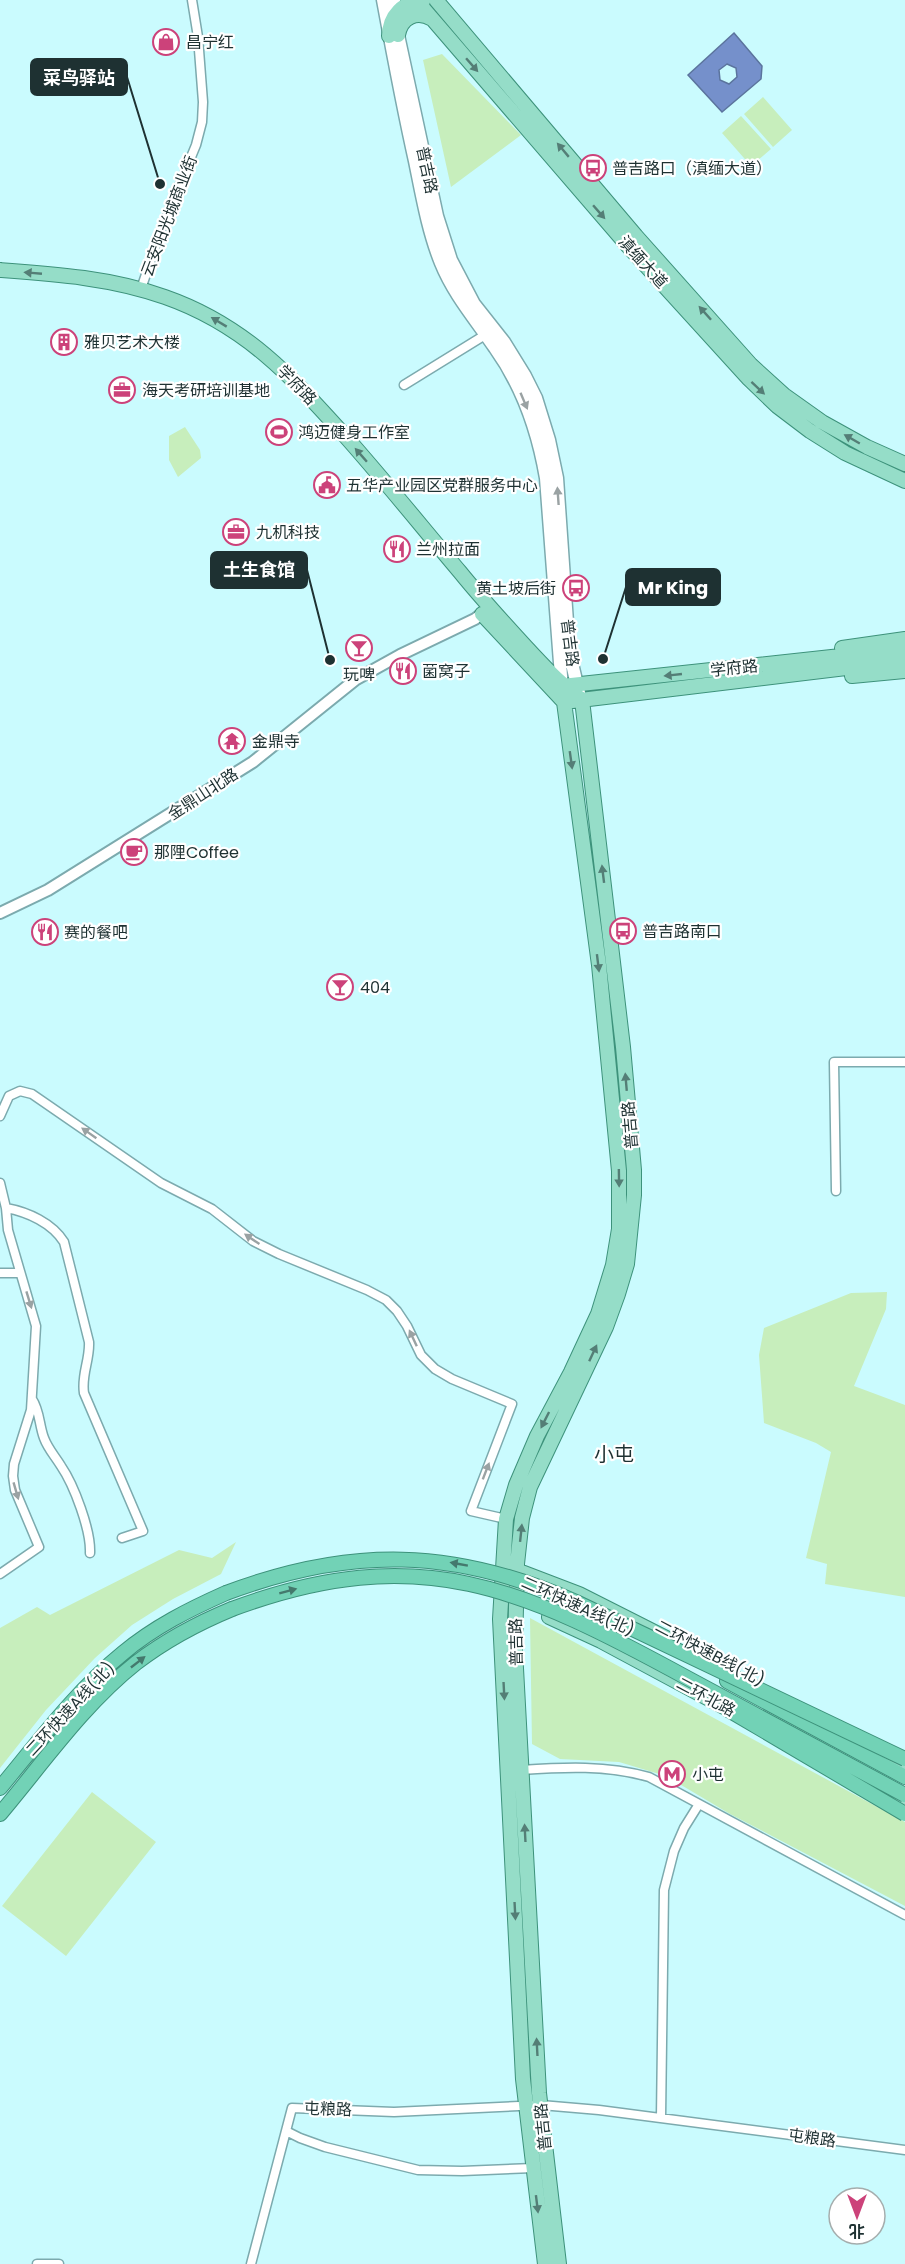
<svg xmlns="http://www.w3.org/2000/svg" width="905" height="2264" font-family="Poppins,'Noto Sans SC',sans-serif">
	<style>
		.green { fill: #c7eebc }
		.water { fill: #7590cb; stroke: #5b749d; stroke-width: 1.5; fill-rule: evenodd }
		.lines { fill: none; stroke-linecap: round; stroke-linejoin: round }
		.minor-casing { stroke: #7caaae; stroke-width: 11 }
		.tertiary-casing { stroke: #7caaae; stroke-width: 14 }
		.secondary-casing { stroke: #7caaae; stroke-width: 15 }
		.primary-casing { stroke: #3d927b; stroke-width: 16 }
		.trunk-casing { stroke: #3d927b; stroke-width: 16 }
		.minor { stroke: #fff; stroke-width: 8 }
		.tertiary { stroke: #fff; stroke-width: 10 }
		.secondary { stroke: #fff; stroke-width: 12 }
		.primary { stroke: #95ddc8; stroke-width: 14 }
		.trunk { stroke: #72d2b6; stroke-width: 14 }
		.trunk-bridge-casing { stroke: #3d927b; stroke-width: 16; stroke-linecap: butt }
		.trunk-bridge { stroke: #72d2b6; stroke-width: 14 }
		.oneway { fill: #547e76 }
		.oneway2 { fill: #9aa2a3 }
		.oneway3 { fill: #44796d }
		.labels { text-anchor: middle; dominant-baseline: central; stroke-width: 4.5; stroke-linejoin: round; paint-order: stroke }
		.poi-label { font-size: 16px; fill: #1e3132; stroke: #fff; text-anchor: start }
		.street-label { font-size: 16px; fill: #1e3132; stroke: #fff }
		.quarter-label { font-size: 20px; fill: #1e3132; stroke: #fff }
		.leader { fill: none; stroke: #1e3132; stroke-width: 2 }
		.callout-dot { fill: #1e3132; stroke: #fff; stroke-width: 2 }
		.callout { fill: #1e3132; stroke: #1e3132; stroke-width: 2 }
		.callout-label { font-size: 18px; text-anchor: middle; font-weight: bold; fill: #fff }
	</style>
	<rect width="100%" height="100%" fill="#cafbfe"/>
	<!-- green -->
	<path class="green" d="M 442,54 L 521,135 L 451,187 L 423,60 Z
		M 763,97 L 792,130 L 773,147 L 744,114 Z
		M 741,116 L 771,149 L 751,166 L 722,133 Z
		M 185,427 L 200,450 L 201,458 L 178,477 L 169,460 L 169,436 Z
		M 887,1292 L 886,1309 L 854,1386 L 905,1405 L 905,1597 L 825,1584 L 827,1564 L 806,1558 L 831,1452 L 816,1443 L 764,1423 L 759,1355 L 764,1328 L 851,1293 Z
		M 236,1542 L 221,1574 L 173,1599 L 132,1625 L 95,1658 L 46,1710 L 0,1768 L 0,1628 L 37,1607 L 50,1615 L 179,1550 L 212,1558 Z
		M 530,1618 L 905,1822 L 905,1906 L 730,1814 L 666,1776 L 619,1762 L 560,1759 L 532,1744 Z
		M 92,1792 L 156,1842 L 66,1956 L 2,1906 Z"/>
	<!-- water -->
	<path class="water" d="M 734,33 L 762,66 L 761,79 L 722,112 L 688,75 ZM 727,64 L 736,68 L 737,77 L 729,84 L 720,80 L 719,70 Z"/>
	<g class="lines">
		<defs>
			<path id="minor" d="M 141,289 L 161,230 L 196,145 L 202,122 L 203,102 L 198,37 L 192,0
				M 404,385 L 485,335
				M 0,1116 L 9,1096 L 20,1091 L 32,1094 L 161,1183 L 212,1209 L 253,1241 L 279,1254 L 367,1290 L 386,1300 L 397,1311 L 407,1326 L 421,1355 L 435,1369 L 452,1379 L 512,1404 L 471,1511 L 506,1519
				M 0,1183 L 6,1208 L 8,1230 L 36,1326 L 31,1410 L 14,1464 L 13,1476 L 15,1490 L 39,1547 L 0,1574
				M 836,1191 L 834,1062 L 905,1062
				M 6,1208 C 28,1212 52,1223 64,1242 L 89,1342 C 90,1360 81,1375 84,1393 L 143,1531 L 122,1538
				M 0,1273 L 20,1273
				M 32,1399 C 40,1411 39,1425 44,1438 C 48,1449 55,1456 61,1466 C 74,1485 91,1530 90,1553
				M 521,1770 C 565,1767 606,1765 649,1777 L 905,1915
				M 661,2118 L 664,1890 L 674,1851 L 684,1828 L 699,1804
				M 286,2131 L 300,2138 L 325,2147 L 418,2170 L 462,2171 L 533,2168
				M 37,2264 L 59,2264
				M 251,2264 L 292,2108 L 394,2112 L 541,2105 L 599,2110 L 905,2150"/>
			<path id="tertiary" d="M 0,913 L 48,890 L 253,762 L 355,680 L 400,655 L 475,619 L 487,610"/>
			<path id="secondary" d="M 383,0 C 393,54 403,108 415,161 C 422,195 428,231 441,263 C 454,295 476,320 495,348 C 523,387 538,431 546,478 L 562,689
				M 394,0 L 398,35 L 437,216 L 451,260 L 474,304 L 504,342 L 525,376 L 536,398 L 549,440 L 557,478 L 569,651 L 579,693"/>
			<path id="primary" d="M 416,0 L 627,245 L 749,379 L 777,406 L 810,431 L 845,453 L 905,481
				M 436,0 L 636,236 L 751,365 L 784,395 L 822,422 L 867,447 L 905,464
				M 398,35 C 401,17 417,10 432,19
				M 389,36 C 389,16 403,1 423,1
				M 0,270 C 55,274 112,278 165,297 C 245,325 291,376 346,437 C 385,481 422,527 460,572 C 481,598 503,622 526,647 C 544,666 560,684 582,700
				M 482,614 L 564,702 L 905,661
				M 842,648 L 905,639
				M 852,676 L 905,671
				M 562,686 L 905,649
				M 511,1568 L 579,1594 L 668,1639
				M 549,1617 L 601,1641 L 737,1714
				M 875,1751 L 905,1767
				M 862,1781 L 905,1805
				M 545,2264 L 523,2079 L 500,1619 L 506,1519 L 516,1485 L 537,1436 L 571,1372 L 598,1314 L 613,1265 L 619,1229 L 619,1171 L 599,965 L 564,702
				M 559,2264 L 539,2093 L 515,1650 L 517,1564 L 522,1518 L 530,1487 L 606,1327 L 618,1294 L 627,1264 L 634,1195 L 634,1170 L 623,1047 L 582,700"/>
			<path id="trunk" d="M 727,1681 L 905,1777
				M 0,1788 C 39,1741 76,1691 123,1653 C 154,1627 190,1609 226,1593
				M 0,1814 C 43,1763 84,1704 136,1663 C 166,1640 198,1623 232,1609"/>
		</defs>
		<!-- minor casing -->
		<use href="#minor" class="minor-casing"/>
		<!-- tertiary casing -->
		<use href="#tertiary" class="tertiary-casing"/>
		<!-- secondary casing -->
		<use href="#secondary" class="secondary-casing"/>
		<!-- primary casing -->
		<use href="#primary" class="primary-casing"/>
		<!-- trunk casing -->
		<use href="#trunk" class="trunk-casing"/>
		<!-- minor -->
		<use href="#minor" class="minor"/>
		<!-- tertiary -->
		<use href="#tertiary" class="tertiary"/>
		<!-- secondary -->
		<use href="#secondary" class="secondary"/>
		<!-- primary -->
		<use href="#primary" class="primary"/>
		<!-- trunk -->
		<use href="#trunk" class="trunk"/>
		<defs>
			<path id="trunk-bridge" d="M 226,1593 C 351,1546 454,1548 576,1602 L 905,1759
				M 232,1609 C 420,1539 524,1589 689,1679 C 761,1718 833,1757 905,1795
				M 727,1709 L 905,1814"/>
		</defs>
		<!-- trunk-bridge casing -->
		<use href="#trunk-bridge" class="trunk-bridge-casing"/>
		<!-- trunk-bridge -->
		<use href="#trunk-bridge" class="trunk-bridge"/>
	</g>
	<!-- one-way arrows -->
	<defs><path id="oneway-solid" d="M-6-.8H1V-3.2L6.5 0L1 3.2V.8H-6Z" transform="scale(1.5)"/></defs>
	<g class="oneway">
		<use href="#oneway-solid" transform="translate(472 65) rotate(49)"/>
		<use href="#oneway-solid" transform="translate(563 150) rotate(-130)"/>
		<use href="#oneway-solid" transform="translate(599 212) rotate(49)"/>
		<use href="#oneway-solid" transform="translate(33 273) rotate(-175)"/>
		<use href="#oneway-solid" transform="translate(705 313) rotate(-132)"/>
		<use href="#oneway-solid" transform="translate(219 322) rotate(-149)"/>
		<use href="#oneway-solid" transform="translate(758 388) rotate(43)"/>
		<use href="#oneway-solid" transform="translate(852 439) rotate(-150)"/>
		<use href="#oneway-solid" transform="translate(361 455) rotate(-131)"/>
		<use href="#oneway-solid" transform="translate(673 675) rotate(174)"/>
		<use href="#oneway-solid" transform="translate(571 760) rotate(82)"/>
		<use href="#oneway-solid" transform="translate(603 874) rotate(-97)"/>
		<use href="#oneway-solid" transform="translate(598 963) rotate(83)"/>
		<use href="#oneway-solid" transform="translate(626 1082) rotate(-95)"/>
		<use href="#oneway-solid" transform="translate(619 1178) rotate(89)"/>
		<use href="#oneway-solid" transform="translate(593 1353) rotate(-65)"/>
		<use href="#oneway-solid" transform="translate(545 1420) rotate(117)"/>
		<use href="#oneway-solid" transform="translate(521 1533) rotate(-84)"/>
		<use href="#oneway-solid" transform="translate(504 1691) rotate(87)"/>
		<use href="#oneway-solid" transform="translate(525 1833) rotate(-93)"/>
		<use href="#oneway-solid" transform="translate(515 1911) rotate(87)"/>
		<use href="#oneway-solid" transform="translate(537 2047) rotate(-93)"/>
		<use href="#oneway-solid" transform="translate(537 2204) rotate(83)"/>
	</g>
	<g class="oneway2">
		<use href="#oneway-solid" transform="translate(524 401) rotate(67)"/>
		<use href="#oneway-solid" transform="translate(558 496) rotate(-94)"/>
		<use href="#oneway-solid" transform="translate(89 1133) rotate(-145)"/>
		<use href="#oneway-solid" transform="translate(252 1239) rotate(-146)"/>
		<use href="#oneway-solid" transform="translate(29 1300) rotate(73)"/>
		<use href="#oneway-solid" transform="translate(413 1338) rotate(-115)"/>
		<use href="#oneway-solid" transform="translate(486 1471) rotate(-69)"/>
		<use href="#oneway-solid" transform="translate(16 1491) rotate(74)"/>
	</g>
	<g class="oneway3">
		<use href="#oneway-solid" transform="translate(459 1564) rotate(-170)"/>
		<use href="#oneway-solid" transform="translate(288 1591) rotate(-15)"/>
		<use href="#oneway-solid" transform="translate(138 1662) rotate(-38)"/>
	</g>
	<!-- icons -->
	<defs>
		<symbol id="shop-ring" viewBox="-11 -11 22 22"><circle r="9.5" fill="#fff" stroke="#cc427a" stroke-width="1.5"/><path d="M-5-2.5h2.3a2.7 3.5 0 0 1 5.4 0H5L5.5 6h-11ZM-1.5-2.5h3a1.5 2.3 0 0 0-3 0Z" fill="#cc427a"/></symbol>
		<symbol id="bus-ring" viewBox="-11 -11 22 22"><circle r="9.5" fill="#fff" stroke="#cc427a" stroke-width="1.5"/><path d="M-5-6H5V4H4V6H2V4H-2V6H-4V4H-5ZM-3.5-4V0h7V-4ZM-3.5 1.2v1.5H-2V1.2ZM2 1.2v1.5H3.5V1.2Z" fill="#cc427a"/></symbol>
		<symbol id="building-ring" viewBox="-11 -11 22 22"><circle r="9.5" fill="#fff" stroke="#cc427a" stroke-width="1.5"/><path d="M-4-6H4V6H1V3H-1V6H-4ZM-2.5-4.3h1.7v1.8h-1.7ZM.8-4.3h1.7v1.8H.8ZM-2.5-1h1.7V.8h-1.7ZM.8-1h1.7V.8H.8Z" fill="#cc427a"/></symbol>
		<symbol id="office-ring" viewBox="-11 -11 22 22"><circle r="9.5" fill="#fff" stroke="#cc427a" stroke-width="1.5"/><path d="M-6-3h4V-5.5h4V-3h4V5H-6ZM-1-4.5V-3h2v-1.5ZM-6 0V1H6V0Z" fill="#cc427a"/></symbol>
		<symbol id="stadium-ring" viewBox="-11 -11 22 22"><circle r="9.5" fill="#fff" stroke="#cc427a" stroke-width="1.5"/><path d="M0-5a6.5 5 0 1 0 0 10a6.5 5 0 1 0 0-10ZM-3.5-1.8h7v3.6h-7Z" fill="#cc427a"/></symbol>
		<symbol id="civic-ring" viewBox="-11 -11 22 22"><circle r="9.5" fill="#fff" stroke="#cc427a" stroke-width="1.5"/><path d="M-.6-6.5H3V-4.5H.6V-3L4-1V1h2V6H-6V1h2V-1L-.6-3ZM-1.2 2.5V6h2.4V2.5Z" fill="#cc427a"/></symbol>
		<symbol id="restaurant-ring" viewBox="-11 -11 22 22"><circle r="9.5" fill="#fff" stroke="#cc427a" stroke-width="1.5"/><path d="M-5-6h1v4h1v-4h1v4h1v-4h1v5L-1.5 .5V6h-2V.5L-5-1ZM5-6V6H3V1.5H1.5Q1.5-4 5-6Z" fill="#cc427a"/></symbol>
		<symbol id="bar-ring" viewBox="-11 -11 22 22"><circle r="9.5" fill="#fff" stroke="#cc427a" stroke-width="1.5"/><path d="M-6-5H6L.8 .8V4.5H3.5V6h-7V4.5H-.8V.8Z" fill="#cc427a"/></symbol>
		<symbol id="temple-ring" viewBox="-11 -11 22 22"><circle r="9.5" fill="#fff" stroke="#cc427a" stroke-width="1.5"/><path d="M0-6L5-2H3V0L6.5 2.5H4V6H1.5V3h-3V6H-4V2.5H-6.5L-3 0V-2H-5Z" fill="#cc427a"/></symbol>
		<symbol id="cafe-ring" viewBox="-11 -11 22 22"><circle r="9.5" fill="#fff" stroke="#cc427a" stroke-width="1.5"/><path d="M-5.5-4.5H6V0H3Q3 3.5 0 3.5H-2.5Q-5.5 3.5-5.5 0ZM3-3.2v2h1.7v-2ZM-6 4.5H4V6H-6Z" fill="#cc427a"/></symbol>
		<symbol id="metro-ring" viewBox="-11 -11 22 22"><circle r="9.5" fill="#fff" stroke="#cc427a" stroke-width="1.5"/><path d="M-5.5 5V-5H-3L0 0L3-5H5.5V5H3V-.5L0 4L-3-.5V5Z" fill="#cc427a"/></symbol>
	</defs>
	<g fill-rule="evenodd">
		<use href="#shop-ring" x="151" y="27" width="30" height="30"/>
		<use href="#bus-ring" x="578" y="153" width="30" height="30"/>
		<use href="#building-ring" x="49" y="327" width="30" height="30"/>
		<use href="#office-ring" x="107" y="375" width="30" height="30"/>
		<use href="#stadium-ring" x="264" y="417" width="30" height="30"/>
		<use href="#civic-ring" x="312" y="470" width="30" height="30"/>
		<use href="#office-ring" x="221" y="517" width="30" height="30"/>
		<use href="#restaurant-ring" x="382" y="534" width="30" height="30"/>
		<use href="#bus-ring" x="561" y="573" width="30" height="30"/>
		<use href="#bar-ring" x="344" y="633" width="30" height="30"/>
		<use href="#restaurant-ring" x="388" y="656" width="30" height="30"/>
		<use href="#temple-ring" x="217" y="726" width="30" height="30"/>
		<use href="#cafe-ring" x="119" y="837" width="30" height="30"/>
		<use href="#bus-ring" x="608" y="916" width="30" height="30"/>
		<use href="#restaurant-ring" x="30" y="917" width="30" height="30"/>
		<use href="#bar-ring" x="325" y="972" width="30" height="30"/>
		<use href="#metro-ring" x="657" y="1759" width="30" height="30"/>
	</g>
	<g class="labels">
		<!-- poi labels -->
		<g class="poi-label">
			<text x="186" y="42">昌宁红</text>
			<text x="612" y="168">普吉路口（滇缅大道）</text>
			<text x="84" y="342">雅贝艺术大楼</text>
			<text x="142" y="390">海天考研培训基地</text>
			<text x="298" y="432">鸿迈健身工作室</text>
			<text x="346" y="485">五华产业园区党群服务中心</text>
			<text x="256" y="532">九机科技</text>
			<text x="416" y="549">兰州拉面</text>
			<text x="556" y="588" text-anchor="end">黄土坡后街</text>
			<text x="422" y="671">菌窝子</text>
			<text x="359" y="674" text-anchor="middle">玩啤</text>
			<text x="252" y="741">金鼎寺</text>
			<text x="154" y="852">那䧉Coffee</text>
			<text x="642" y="931">普吉路南口</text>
			<text x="64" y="932">赛的餐吧</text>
			<text x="360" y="987">404</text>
			<text x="692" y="1774">小屯</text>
		</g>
		<!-- street labels -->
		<g class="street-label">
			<text transform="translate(427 170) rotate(78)">普吉路</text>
			<text transform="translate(169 216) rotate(-69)">云安阳光城商业街</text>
			<text transform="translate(643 262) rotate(48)">滇缅大道</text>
			<text transform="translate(297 385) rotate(46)">学府路</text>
			<text transform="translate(570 643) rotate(83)">普吉路</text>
			<text transform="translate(734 668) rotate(-6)">学府路</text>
			<text transform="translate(203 794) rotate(-33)">金鼎山北路</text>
			<text transform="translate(630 1125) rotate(-95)">普吉路</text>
			<text transform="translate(578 1606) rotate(24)">二环快速A线(北)</text>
			<text transform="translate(516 1642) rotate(-91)">普吉路</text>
			<text transform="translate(710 1653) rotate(28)">二环快速B线(北)</text>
			<text transform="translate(706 1697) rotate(28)">二环北路</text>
			<text transform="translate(70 1709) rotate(-47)">二环快速A线(北)</text>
			<text transform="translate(328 2109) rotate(2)">屯粮路</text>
			<text transform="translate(543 2127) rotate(-96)">普吉路</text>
			<text transform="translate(812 2138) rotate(8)">屯粮路</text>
		</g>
		<!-- quarter labels -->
		<g class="quarter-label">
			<text x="614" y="1454">小屯</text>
		</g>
	</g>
	<!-- callouts -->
	<path class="leader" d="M160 184L127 77M330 660L307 570M603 659L626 587"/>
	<g class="callout-dot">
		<circle cx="160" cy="184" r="6"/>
		<circle cx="330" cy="660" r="6"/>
		<circle cx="603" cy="659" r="6"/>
	</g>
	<g class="callout">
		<rect x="31" y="59" width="96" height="36" rx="6"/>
		<rect x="211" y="552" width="96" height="36" rx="6"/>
		<rect x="626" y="569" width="94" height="36" rx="6"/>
	</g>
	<g class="callout-label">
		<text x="79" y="84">菜鸟驿站</text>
		<text x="259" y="576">土生食馆</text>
		<text x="673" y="594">Mr King</text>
	</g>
	<!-- north arrow -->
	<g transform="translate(857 2216) rotate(180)"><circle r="28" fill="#ffffff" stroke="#a5adad" stroke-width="1.5"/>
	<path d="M0-4.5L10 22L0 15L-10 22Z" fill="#cc427a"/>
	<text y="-9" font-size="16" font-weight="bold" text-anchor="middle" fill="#1e3132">北</text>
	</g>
</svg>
